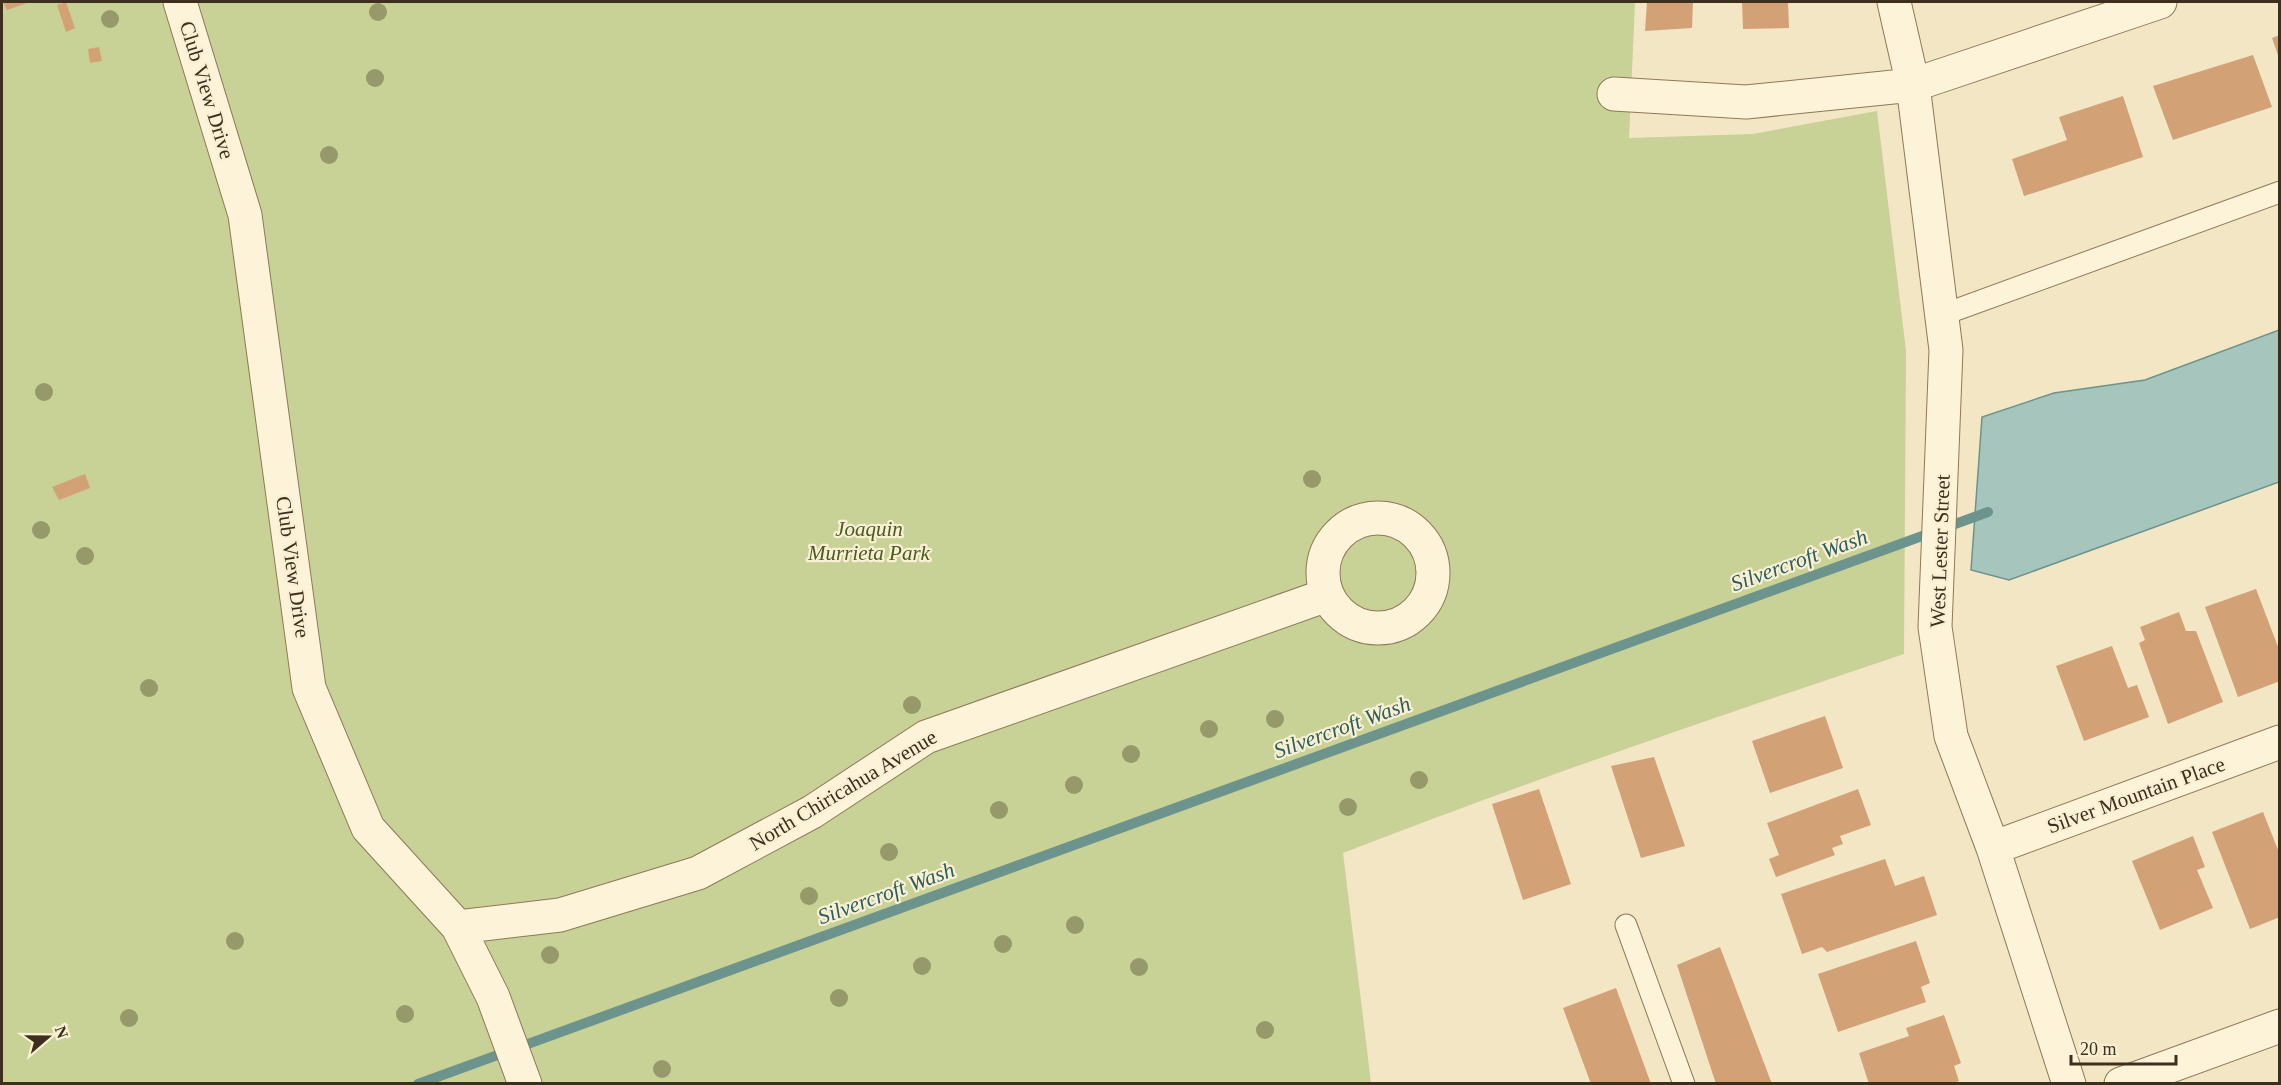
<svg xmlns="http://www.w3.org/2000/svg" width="2281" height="1085" font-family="Georgia,serif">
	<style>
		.green { fill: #c8d196 }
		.water { fill: #a6c5bd; stroke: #6c948c; stroke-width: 1.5 }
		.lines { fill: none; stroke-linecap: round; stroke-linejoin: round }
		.stream { stroke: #6c948c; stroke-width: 10 }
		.building { fill: #d3a176 }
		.service-casing { stroke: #8f7858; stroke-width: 23 }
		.minor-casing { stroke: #8f7858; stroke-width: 35 }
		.service { stroke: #fcf3d8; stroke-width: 21 }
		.minor { stroke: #fcf3d8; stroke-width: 33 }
		.tree { fill: #969a6b }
		.labels { text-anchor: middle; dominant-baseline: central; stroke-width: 4.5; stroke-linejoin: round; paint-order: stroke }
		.street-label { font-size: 21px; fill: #3d2e1e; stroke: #f9f0d4 }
		.park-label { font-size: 21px; font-style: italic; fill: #4a5b22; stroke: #f9f0d4 }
		.water-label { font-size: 22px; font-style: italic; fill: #2c5e5d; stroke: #f9f0d4 }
	</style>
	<rect width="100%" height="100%" fill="#f2e6c4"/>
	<!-- green -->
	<path class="green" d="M 2,2 L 1635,2 L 1629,138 L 1753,134 L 1877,111 L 1906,351 L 1904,654 C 1716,717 1528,781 1343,853 L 1371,1083 L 2,1084 Z"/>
	<!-- water -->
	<path class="water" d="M 2279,330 L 2279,482 L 2009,580 L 1971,570 L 1982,417 L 2054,393 L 2145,380 Z"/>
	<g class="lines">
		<!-- stream -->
		<path class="stream" d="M 418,1084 L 1988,512"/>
	</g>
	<!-- building -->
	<path class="building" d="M 3,2 L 30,2 L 7,10 Z
		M 66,2 L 75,28 L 66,32 L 57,5 Z
		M 1647,2 L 1693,2 L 1692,28 L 1645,31 Z
		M 1742,2 L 1788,2 L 1789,28 L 1743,29 Z
		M 2280,35 L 2280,58 L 2279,58 L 2272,38 Z
		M 99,47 L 102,61 L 90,63 L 88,49 Z
		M 2253,55 L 2272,107 L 2173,140 L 2153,86 Z
		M 2123,96 L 2143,157 L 2024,196 L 2012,159 L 2067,140 L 2059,117 Z
		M 85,474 L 90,488 L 59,500 L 52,487 Z
		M 2256,589 L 2280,652 L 2280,681 L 2238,697 L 2205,607 Z
		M 2179,612 L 2186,631 L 2196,631 L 2223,702 L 2168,724 L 2139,643 L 2145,640 L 2140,627 Z
		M 2112,646 L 2128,688 L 2137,685 L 2149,717 L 2084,741 L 2056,666 Z
		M 1825,716 L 1843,768 L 1770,793 L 1752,741 Z
		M 1654,757 L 1685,846 L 1641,858 L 1611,766 Z
		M 1539,789 L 1571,884 L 1523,900 L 1492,804 Z
		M 1858,789 L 1871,825 L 1840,836 L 1843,844 L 1832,848 L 1835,855 L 1776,877 L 1769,859 L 1779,855 L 1767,823 Z
		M 2263,812 L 2280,855 L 2280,917 L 2250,929 L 2212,832 Z
		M 2193,836 L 2205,867 L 2197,870 L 2213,908 L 2160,930 L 2132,861 Z
		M 1885,859 L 1895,886 L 1924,876 L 1937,915 L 1827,952 L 1822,947 L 1802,954 L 1781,894 Z
		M 1916,941 L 1930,983 L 1921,987 L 1926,1002 L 1838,1032 L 1818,974 Z
		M 1720,947 L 1772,1084 L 1716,1084 L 1677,965 Z
		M 1616,988 L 1651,1084 L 1591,1084 L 1563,1008 Z
		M 1944,1015 L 1961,1063 L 1954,1066 L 1959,1081 L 1952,1084 L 1869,1084 L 1859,1053 L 1909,1036 L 1906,1028 Z"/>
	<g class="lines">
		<defs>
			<path id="service" d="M 1942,315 L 2280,192
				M 1626,925 L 1684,1084"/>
			<path id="minor" d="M 180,2 L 245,215 L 309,688 L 368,828 L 458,927 L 493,997 L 525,1084
				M 1894,2 L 1913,85 L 1946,350 L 1935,627 L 1951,736 L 1993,848 L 2069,1084
				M 1614,94 L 1746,102 L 1913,85 L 2160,2
				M1323 573a55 55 0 1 1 110 0a55 55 0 1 1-110 0Z
				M 1993,848 L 2280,742
				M 458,927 L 560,915 L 698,873 L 812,812 L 926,737 L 1327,595
				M 2121,1084 L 2280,1026"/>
		</defs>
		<!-- service casing -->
		<use href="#service" class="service-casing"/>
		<!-- minor casing -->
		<use href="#minor" class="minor-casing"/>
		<!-- service -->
		<use href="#service" class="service"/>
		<!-- minor -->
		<use href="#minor" class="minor"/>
	</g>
	<!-- trees -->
	<g class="tree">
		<circle cx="378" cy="12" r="9"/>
		<circle cx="110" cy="19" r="9"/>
		<circle cx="375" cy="78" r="9"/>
		<circle cx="329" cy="155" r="9"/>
		<circle cx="44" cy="392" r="9"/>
		<circle cx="1312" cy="479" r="9"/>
		<circle cx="41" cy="530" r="9"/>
		<circle cx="85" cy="556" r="9"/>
		<circle cx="149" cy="688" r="9"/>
		<circle cx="912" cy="705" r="9"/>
		<circle cx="1275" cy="719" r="9"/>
		<circle cx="1209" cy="729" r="9"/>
		<circle cx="1131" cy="754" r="9"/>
		<circle cx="1419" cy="780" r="9"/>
		<circle cx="1074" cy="785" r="9"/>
		<circle cx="1348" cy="807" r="9"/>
		<circle cx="999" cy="810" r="9"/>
		<circle cx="889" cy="852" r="9"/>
		<circle cx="809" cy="896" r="9"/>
		<circle cx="1075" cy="925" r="9"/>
		<circle cx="235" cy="941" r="9"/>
		<circle cx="1003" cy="944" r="9"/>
		<circle cx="550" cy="955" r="9"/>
		<circle cx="922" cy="966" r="9"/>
		<circle cx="1139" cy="967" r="9"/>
		<circle cx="839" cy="998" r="9"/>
		<circle cx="405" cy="1014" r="9"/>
		<circle cx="129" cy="1018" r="9"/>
		<circle cx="1265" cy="1030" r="9"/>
		<circle cx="662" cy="1069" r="9"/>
	</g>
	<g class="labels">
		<!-- street labels -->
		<g class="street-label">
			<text transform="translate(207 90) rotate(73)">Club View Drive</text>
			<text transform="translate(1940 551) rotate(-88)">West Lester Street</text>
			<text transform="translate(293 567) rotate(82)">Club View Drive</text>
			<text transform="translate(843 790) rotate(-31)">North Chiricahua Avenue</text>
			<text transform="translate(2136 795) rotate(-20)">Silver Mountain Place</text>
		</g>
		<!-- park labels -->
		<g class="park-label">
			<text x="869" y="529">Joaquin<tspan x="869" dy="24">Murrieta Park</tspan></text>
		</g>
		<!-- water labels -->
		<g class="water-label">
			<text transform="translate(1799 560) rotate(-20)">Silvercroft Wash</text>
			<text transform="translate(1342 727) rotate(-20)">Silvercroft Wash</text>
			<text transform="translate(886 893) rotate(-20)">Silvercroft Wash</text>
		</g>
	</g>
	<!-- border -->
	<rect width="2281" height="1085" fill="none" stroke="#3d2e1e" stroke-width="6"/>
	<!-- north arrow -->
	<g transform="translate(48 1037) rotate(70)" stroke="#f9f0d4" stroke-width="4.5" paint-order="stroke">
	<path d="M0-4.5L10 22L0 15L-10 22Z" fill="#3d2e1e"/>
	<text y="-9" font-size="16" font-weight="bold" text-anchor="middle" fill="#3d2e1e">N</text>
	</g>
	<!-- scale -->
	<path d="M2071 1055v9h105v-9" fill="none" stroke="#3d2e1e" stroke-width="3"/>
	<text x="2080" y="1055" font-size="18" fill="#3d2e1e" stroke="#f9f0d4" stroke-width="4.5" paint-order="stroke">20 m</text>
</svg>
